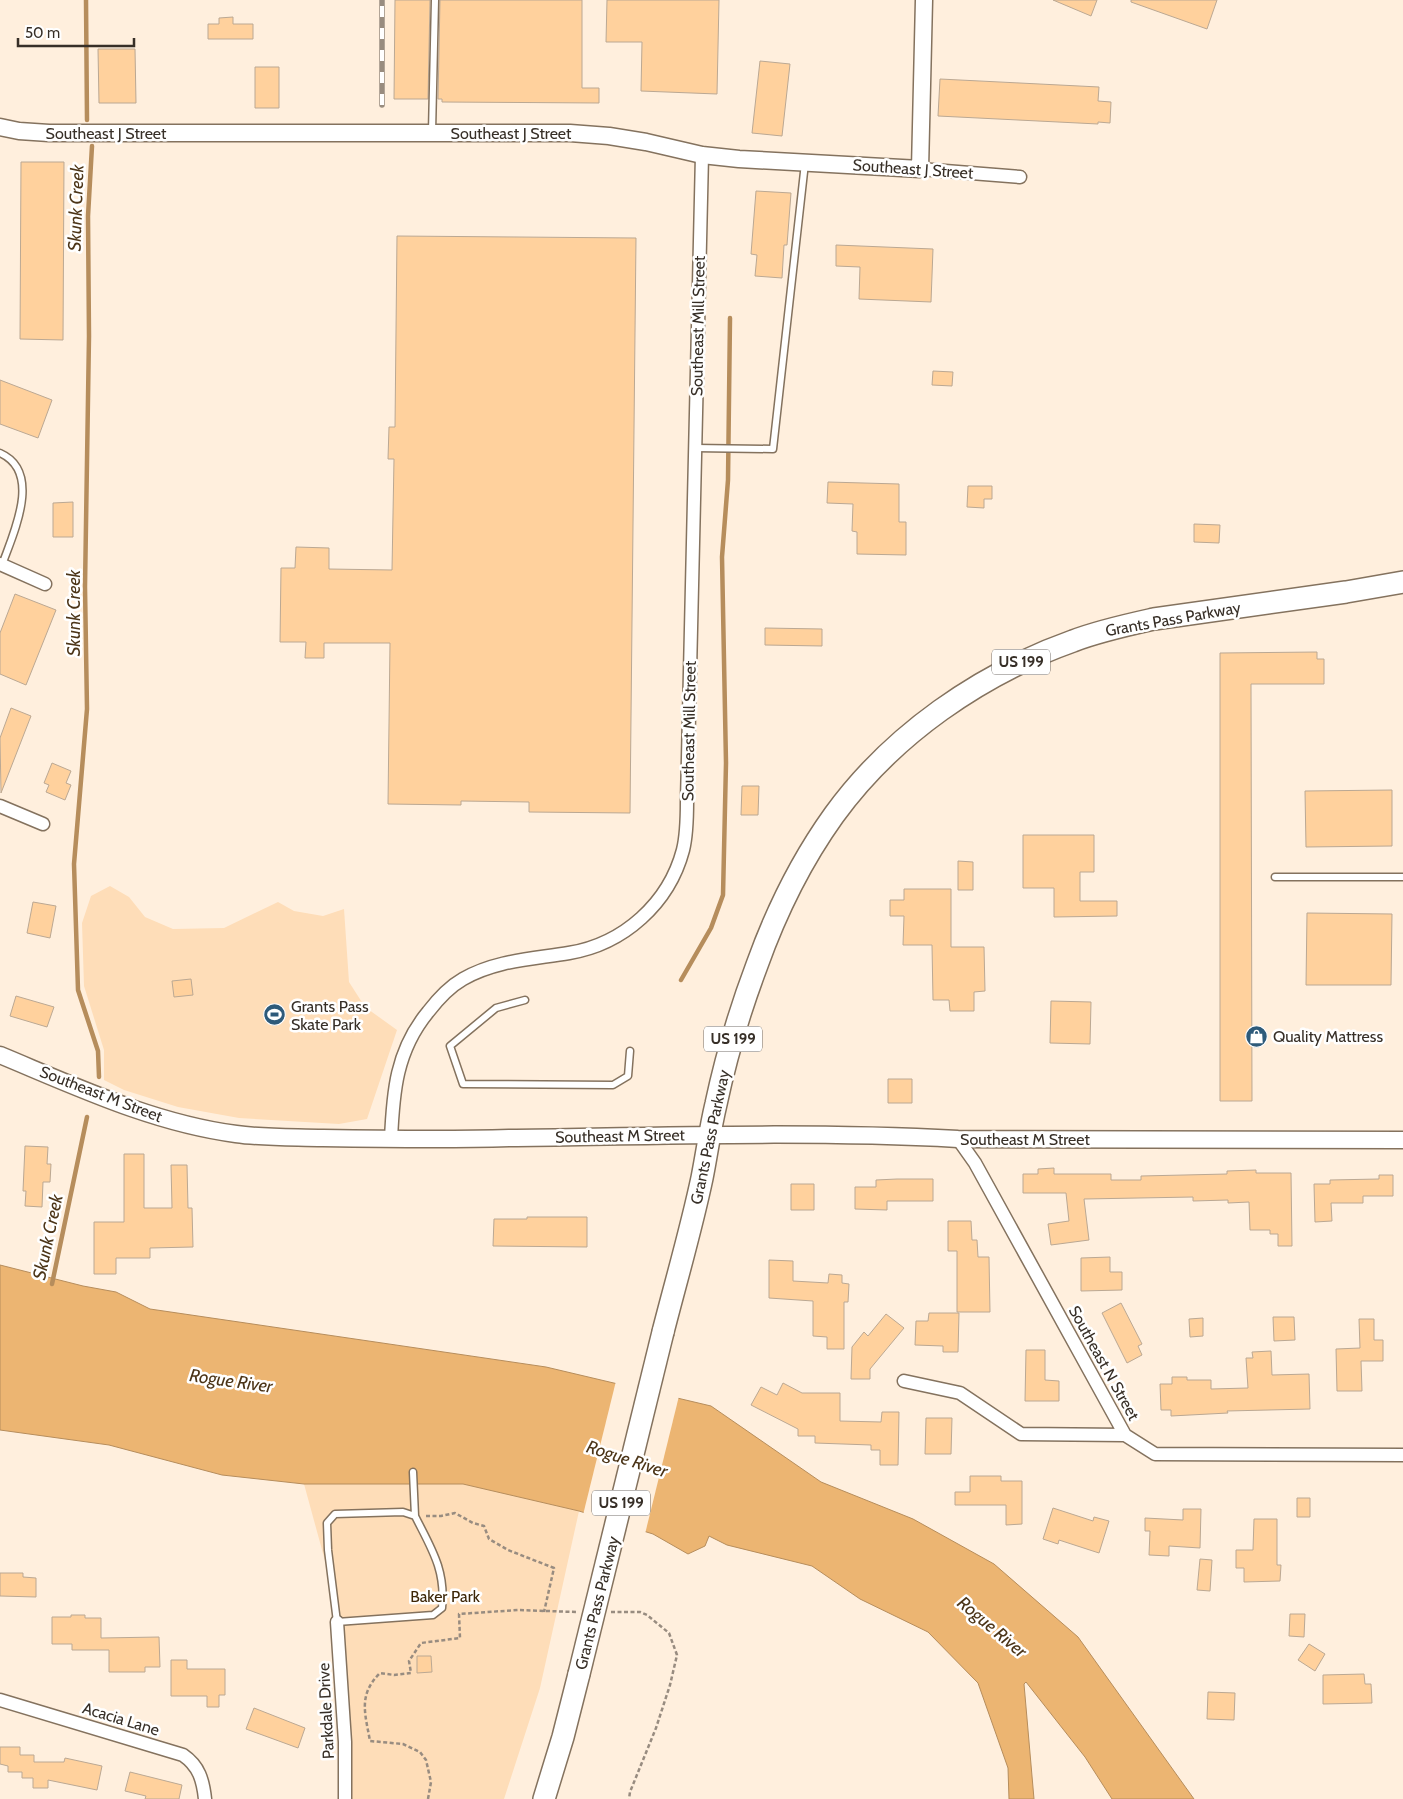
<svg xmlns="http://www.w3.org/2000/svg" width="1403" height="1799" font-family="Cabin,sans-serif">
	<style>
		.green { fill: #feddb8 }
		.water { fill: #ecb572; stroke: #b68d5c }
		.pier { fill: #ffefdd }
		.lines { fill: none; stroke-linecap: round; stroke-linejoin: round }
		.stream { stroke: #b68d5c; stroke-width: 4.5 }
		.building { fill: #ffd19d; stroke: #bba893 }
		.service-casing { stroke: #84725e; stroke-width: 9 }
		.minor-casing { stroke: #84725e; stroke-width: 15 }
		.tertiary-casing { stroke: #84725e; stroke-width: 19 }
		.trunk-casing { stroke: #84725e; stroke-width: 24 }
		.path { stroke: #988c80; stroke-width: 2.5; stroke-dasharray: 4 2.5; stroke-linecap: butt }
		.service { stroke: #fff; stroke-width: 6 }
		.minor { stroke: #fff; stroke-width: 12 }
		.tertiary { stroke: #fff; stroke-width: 16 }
		.trunk { stroke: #fff; stroke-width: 21 }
		.rail-casing { stroke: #988c7f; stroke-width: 5.5 }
		.rail { stroke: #fff; stroke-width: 4; stroke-dasharray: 11; stroke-linecap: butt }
		.trunk-bridge-casing { stroke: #84725e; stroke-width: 24; stroke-linecap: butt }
		.trunk-bridge { stroke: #fff; stroke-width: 21 }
		.labels { text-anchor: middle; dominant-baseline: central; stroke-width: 5; stroke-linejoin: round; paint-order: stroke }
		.shield { fill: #fff; stroke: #736d68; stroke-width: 1 }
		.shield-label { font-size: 15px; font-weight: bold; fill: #372f27 }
		.street-label { font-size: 16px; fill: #372f27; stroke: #fff }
		.poi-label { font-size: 16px; fill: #372f27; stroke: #fff; text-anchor: start }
		.park-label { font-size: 16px; fill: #3c2607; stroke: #fff }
		.water-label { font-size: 18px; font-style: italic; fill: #4c3518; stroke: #fff }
	</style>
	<rect width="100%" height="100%" fill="#ffefdd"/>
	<!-- green -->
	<path class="green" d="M 110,886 L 129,897 L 145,917 L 173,929 L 224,928 L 278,902 L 294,911 L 323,916 L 344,909 L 349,982 L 365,1007 L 397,1030 L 367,1119 L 339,1124 L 239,1118 L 178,1107 L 124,1090 L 104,1080 L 104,1050 L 84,986 L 82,923 L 91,896 Z
		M 304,1484 L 463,1484 L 579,1511 L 540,1688 L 504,1799 L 342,1799 L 333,1590 Z"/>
	<!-- water -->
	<path class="water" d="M 0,1265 L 83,1286 L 116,1292 L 150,1309 L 546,1367 L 711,1406 L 821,1482 L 913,1519 L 994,1564 L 1078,1637 L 1194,1799 L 1112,1799 L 1085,1757 L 1026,1682 L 1024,1684 L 1034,1799 L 1009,1799 L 1008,1768 L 978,1683 L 928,1632 L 860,1599 L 812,1566 L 727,1545 L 709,1536 L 705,1546 L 688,1554 L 653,1534 L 579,1511 L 463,1484 L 304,1484 L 222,1475 L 109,1445 L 0,1430 Z"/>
	<!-- pier -->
	<path class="pier" d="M 616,1381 L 679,1396 L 645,1534 L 583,1515 Z"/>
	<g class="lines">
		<!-- stream -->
		<path class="stream" d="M 86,0 L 87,120
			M 92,146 L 88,216 L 89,336 L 85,587 L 87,709 L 74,864 L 78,990 L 98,1051 L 99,1077
			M 681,980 L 711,928 L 723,895 L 726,763 L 722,557 L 728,480 L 730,318
			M 52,1284 L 87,1117"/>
	</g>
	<!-- building -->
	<path class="building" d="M 395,0 L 430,0 L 428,99 L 394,99 Z
		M 440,0 L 582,0 L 582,88 L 599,88 L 599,103 L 442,102 L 442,99 L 438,99 Z
		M 607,0 L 719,0 L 717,94 L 641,91 L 642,42 L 606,42 Z
		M 1053,0 L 1097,0 L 1091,16 Z
		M 1131,0 L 1217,0 L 1207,29 L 1131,2 Z
		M 233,17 L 233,24 L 253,24 L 253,39 L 208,39 L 208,24 L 219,24 L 219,18 Z
		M 98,49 L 135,49 L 136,103 L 99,103 Z
		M 760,61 L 790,64 L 782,136 L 752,133 Z
		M 255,67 L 279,67 L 279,108 L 255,108 Z
		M 940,79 L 1099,87 L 1098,101 L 1111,102 L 1110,123 L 1098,122 L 1098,124 L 938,116 Z
		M 21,162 L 64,162 L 63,340 L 20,339 Z
		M 756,191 L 791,193 L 787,245 L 784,245 L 782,278 L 755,276 L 757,255 L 751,254 Z
		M 397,236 L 636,238 L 630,813 L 529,812 L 529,802 L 461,801 L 461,805 L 388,804 L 390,643 L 324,643 L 324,658 L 305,658 L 306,642 L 280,642 L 281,568 L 295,568 L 296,547 L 329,548 L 329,569 L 392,570 L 394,459 L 388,459 L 389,427 L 395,427 Z
		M 836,245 L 933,249 L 931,302 L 859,299 L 860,267 L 836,266 Z
		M 933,371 L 953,372 L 952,386 L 932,385 Z
		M 0,380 L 52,400 L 38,438 L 0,424 Z
		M 828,482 L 899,484 L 899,522 L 906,522 L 906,555 L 857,554 L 857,532 L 852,531 L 853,504 L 827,503 Z
		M 968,486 L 992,486 L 992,499 L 984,499 L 984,508 L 967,507 Z
		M 73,502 L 73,537 L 53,537 L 53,503 Z
		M 1194,524 L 1220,525 L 1219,543 L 1194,542 Z
		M 15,594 L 56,610 L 26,685 L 0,674 L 0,633 Z
		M 765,628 L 822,629 L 822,646 L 765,645 Z
		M 1317,652 L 1317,659 L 1324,659 L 1324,684 L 1251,684 L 1252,1101 L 1220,1101 L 1220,653 Z
		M 11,708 L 31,716 L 1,793 L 0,738 Z
		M 52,763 L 71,771 L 66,783 L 71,785 L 65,800 L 46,792 L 49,785 L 44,783 Z
		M 742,786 L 759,786 L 758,815 L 741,815 Z
		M 1392,790 L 1392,846 L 1306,847 L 1305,791 Z
		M 1023,835 L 1094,835 L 1094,872 L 1080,872 L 1080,901 L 1117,901 L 1117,916 L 1054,917 L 1054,888 L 1023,888 Z
		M 958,861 L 973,862 L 973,890 L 958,890 Z
		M 904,889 L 951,889 L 951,947 L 984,947 L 985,991 L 974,992 L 974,1011 L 950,1011 L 949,1000 L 933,1000 L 932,945 L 903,945 L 904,916 L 890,916 L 890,900 L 904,900 Z
		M 33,902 L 56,906 L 50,938 L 27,933 Z
		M 1307,913 L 1392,914 L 1391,985 L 1306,985 Z
		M 191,979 L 193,995 L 174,997 L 172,981 Z
		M 16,996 L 54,1007 L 47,1027 L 10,1016 Z
		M 1051,1001 L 1091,1002 L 1090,1044 L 1050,1043 Z
		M 888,1079 L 912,1079 L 912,1103 L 888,1103 Z
		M 25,1146 L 48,1147 L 47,1164 L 51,1164 L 50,1182 L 43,1182 L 42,1207 L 25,1206 L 26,1191 L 23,1191 Z
		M 124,1154 L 144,1154 L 144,1208 L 172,1208 L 171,1165 L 187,1165 L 188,1208 L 192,1208 L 193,1247 L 150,1248 L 150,1258 L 116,1258 L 116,1274 L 94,1274 L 94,1222 L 124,1222 Z
		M 1054,1168 L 1054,1174 L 1111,1174 L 1111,1180 L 1141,1180 L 1141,1176 L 1227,1174 L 1227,1171 L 1256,1170 L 1256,1173 L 1291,1173 L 1292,1246 L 1278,1246 L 1278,1234 L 1270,1234 L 1270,1230 L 1250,1230 L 1249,1202 L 1228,1203 L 1228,1200 L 1193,1201 L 1193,1197 L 1084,1199 L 1089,1240 L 1051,1245 L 1048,1224 L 1069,1221 L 1066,1193 L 1023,1193 L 1023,1174 L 1038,1174 L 1038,1169 Z
		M 1379,1175 L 1393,1175 L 1393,1196 L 1363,1196 L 1363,1203 L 1331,1203 L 1332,1221 L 1315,1222 L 1314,1184 L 1330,1184 L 1330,1180 L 1379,1179 Z
		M 897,1179 L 933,1179 L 933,1201 L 887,1201 L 887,1210 L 855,1209 L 855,1187 L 876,1187 L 876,1180 Z
		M 791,1184 L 814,1184 L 814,1210 L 791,1210 Z
		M 527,1217 L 587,1217 L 587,1247 L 493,1246 L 494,1219 L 527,1219 Z
		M 948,1221 L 971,1221 L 972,1240 L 977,1240 L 978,1257 L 989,1257 L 990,1312 L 957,1312 L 957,1251 L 948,1251 Z
		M 1110,1257 L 1110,1272 L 1122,1272 L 1122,1290 L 1081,1291 L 1081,1258 Z
		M 769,1260 L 793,1261 L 793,1281 L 828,1283 L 829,1274 L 842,1275 L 842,1283 L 849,1284 L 848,1302 L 844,1302 L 844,1349 L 827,1349 L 827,1337 L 813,1336 L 813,1301 L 769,1298 Z
		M 1121,1303 L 1142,1344 L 1138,1346 L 1142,1355 L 1127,1363 L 1102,1313 Z
		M 929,1313 L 959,1313 L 958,1352 L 943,1352 L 943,1346 L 915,1345 L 916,1321 L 928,1321 Z
		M 886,1314 L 904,1328 L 870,1369 L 870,1379 L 851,1379 L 852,1347 L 864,1332 L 868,1336 Z
		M 1273,1317 L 1294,1317 L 1295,1340 L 1274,1341 Z
		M 1203,1318 L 1203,1336 L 1190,1337 L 1189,1319 Z
		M 1359,1319 L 1374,1319 L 1374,1340 L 1383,1340 L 1383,1361 L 1361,1361 L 1362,1391 L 1337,1391 L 1336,1349 L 1360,1348 Z
		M 1026,1350 L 1045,1350 L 1045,1380 L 1059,1381 L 1059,1401 L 1025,1401 Z
		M 1271,1351 L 1272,1375 L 1309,1374 L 1310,1409 L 1227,1411 L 1228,1413 L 1171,1416 L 1171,1410 L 1161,1410 L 1160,1384 L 1172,1384 L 1172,1377 L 1187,1377 L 1187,1380 L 1211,1380 L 1211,1389 L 1248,1388 L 1246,1358 L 1253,1358 L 1252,1352 Z
		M 783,1383 L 802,1393 L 840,1393 L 840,1421 L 881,1422 L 882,1412 L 899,1412 L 898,1465 L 880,1465 L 880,1450 L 871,1450 L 871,1445 L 815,1443 L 815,1436 L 798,1436 L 798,1429 L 751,1405 L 761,1387 L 777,1395 Z
		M 926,1418 L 952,1418 L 951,1454 L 925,1454 Z
		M 970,1476 L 1001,1476 L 1001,1481 L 1022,1481 L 1022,1524 L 1006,1525 L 1006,1505 L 955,1505 L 955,1492 L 970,1492 Z
		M 1297,1498 L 1310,1498 L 1310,1517 L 1297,1517 Z
		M 1053,1508 L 1093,1521 L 1094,1517 L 1109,1521 L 1099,1553 L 1059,1540 L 1058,1544 L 1043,1539 Z
		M 1183,1509 L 1201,1509 L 1200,1548 L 1169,1546 L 1169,1556 L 1149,1555 L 1150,1531 L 1145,1531 L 1145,1518 L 1183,1520 Z
		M 1254,1519 L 1277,1519 L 1277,1565 L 1281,1565 L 1280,1581 L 1244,1582 L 1244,1568 L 1236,1568 L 1236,1550 L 1253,1550 Z
		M 1200,1559 L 1212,1560 L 1210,1591 L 1197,1590 Z
		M 0,1573 L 23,1573 L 23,1577 L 36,1578 L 36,1597 L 0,1596 Z
		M 1290,1614 L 1305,1614 L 1304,1637 L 1289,1636 Z
		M 71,1615 L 85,1615 L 85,1618 L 101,1618 L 101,1638 L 159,1637 L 160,1667 L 145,1667 L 145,1672 L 109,1672 L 109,1650 L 72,1650 L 72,1644 L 52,1644 L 52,1617 L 71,1617 Z
		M 1309,1644 L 1325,1654 L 1315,1671 L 1298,1660 Z
		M 417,1656 L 431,1656 L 432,1672 L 417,1673 Z
		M 171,1660 L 187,1660 L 187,1669 L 225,1669 L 225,1695 L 219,1695 L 219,1707 L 207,1707 L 207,1696 L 171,1696 Z
		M 1364,1674 L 1365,1684 L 1371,1684 L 1372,1703 L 1323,1704 L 1323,1675 Z
		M 1208,1692 L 1235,1693 L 1234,1720 L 1207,1719 Z
		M 254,1708 L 305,1728 L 298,1748 L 246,1729 Z
		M 0,1747 L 20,1747 L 20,1755 L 34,1755 L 34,1762 L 64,1762 L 65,1758 L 102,1766 L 97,1790 L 48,1780 L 48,1788 L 33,1788 L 33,1778 L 22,1778 L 22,1772 L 8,1772 L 8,1766 L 0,1764 Z
		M 130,1772 L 182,1785 L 179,1799 L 145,1799 L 146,1796 L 125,1791 Z"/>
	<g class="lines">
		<defs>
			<path id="service" d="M 432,132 L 435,0
				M 695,448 L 773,449 L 805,163
				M 0,453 C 43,472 13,534 2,565
				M 1275,877 L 1403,877
				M 525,1000 L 496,1008 L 450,1046 L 463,1084 L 613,1085 L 628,1076 L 630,1051
				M 413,1472 L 415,1516
				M 403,1512 L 415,1516 C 431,1548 446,1570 442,1608 L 433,1615 L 337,1622 L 328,1550 L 327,1523 L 335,1514 Z"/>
			<path id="minor" d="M 920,169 L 1020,177
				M 0,564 L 45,584
				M 0,806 L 43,824
				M 958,1139 L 975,1163 L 1125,1435 L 1155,1454 L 1403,1455
				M 391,1140 C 393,1092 396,1051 428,1012 C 438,999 449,987 463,979 C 496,960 534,959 569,953 C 624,944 669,903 683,850 C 687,834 687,817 687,801 L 702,155
				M 904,1381 L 960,1393 L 1021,1434 L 1125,1435
				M 337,1622 L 345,1742 L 345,1799
				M 0,1700 L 183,1755 C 199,1766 203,1780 205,1799"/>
			<path id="tertiary" d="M 0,127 L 19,131 L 49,133 L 570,133 L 609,136 L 646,142 L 702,155 L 739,159 L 920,169 L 924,0
				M 0,1055 C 77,1087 153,1123 236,1134 C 264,1138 294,1137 323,1138 C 385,1139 447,1140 509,1138 C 659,1136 809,1131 958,1139 L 1403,1140"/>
			<path id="trunk" d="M 663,1332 C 676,1281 691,1230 702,1178 C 707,1153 710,1129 716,1104 C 726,1057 740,1010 757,965 C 776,912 801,861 834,815 C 892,735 980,674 1073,641 C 1099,631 1127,625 1154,619 L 1346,592 L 1403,582
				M 544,1799 L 563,1737 L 579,1674"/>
		</defs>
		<!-- service casing -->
		<use href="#service" class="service-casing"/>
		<!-- minor casing -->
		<use href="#minor" class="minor-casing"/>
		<!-- tertiary casing -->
		<use href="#tertiary" class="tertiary-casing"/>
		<!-- trunk casing -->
		<use href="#trunk" class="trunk-casing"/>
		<!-- path -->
		<path class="path" d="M 426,1516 L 441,1516 L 455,1513 L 473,1523 L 484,1526 L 489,1539 L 508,1550 L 554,1568 L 544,1612
			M 611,1612 L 640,1612 L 647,1615 L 669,1633 L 677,1655 L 670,1685 L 656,1728 L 630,1792 L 629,1799
			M 428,1799 L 431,1782 L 426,1760 L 420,1752 L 403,1744 L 370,1741 C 365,1713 358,1695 380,1673 L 394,1675 L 411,1673 L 409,1661 L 421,1643 L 460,1638 L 459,1614 L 518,1610 L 576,1612"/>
		<!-- service -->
		<use href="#service" class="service"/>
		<!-- minor -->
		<use href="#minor" class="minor"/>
		<!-- tertiary -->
		<use href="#tertiary" class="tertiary"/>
		<!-- trunk -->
		<use href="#trunk" class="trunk"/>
		<defs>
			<path id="rail" d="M 382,105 L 382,0"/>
		</defs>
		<!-- rail casing -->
		<use href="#rail" class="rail-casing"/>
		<!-- rail -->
		<use href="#rail" class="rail"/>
		<defs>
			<path id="trunk-bridge" d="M 579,1674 L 663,1332"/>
		</defs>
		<!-- trunk-bridge casing -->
		<use href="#trunk-bridge" class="trunk-bridge-casing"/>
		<!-- trunk-bridge -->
		<use href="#trunk-bridge" class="trunk-bridge"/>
	</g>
	<!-- icons -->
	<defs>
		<symbol id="stadium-disc" viewBox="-11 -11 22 22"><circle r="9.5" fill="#2d5a7a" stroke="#fff"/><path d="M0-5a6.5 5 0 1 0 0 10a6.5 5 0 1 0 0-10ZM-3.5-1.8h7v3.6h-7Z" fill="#fff"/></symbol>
		<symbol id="shop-disc" viewBox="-11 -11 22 22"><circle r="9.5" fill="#2d5a7a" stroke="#fff"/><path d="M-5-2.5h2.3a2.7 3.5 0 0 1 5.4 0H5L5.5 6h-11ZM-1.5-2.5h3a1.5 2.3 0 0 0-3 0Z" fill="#fff"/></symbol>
	</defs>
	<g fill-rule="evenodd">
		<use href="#stadium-disc" x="262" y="1002" width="25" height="25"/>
		<use href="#shop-disc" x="1244" y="1024" width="25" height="25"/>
	</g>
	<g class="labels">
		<!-- shield labels -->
		<g class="shield">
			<rect x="992" y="649.5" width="58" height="25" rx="4"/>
			<rect x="704" y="1026.5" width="58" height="25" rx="4"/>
			<rect x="592" y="1490.5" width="58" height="25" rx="4"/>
		</g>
		<g class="shield-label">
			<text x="1021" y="662">US 199</text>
			<text x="733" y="1039">US 199</text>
			<text x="621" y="1503">US 199</text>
		</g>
		<!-- street labels -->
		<g class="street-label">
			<text x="106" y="133">Southeast J Street</text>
			<text x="511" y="133">Southeast J Street</text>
			<text transform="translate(913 169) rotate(4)">Southeast J Street</text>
			<text transform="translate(698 326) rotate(-89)">Southeast Mill Street</text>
			<text transform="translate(1173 619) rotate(-10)">Grants Pass Parkway</text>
			<text transform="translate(689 731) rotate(-89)">Southeast Mill Street</text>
			<text transform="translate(101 1094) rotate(21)">Southeast M Street</text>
			<text transform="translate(620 1136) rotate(-1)">Southeast M Street</text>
			<text transform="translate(710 1137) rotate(-78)">Grants Pass Parkway</text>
			<text x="1025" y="1139">Southeast M Street</text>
			<text transform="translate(1104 1363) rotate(61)">Southeast N Street</text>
			<text transform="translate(597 1603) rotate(-76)">Grants Pass Parkway</text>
			<text transform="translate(326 1711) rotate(-93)">Parkdale Drive</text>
			<text transform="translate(121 1719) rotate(17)">Acacia Lane</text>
		</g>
		<!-- poi labels -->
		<g class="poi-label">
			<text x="291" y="1006">Grants Pass<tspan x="291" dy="18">Skate Park</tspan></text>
			<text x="1273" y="1036">Quality Mattress</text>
		</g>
		<!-- park labels -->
		<g class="park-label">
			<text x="445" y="1596">Baker Park</text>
		</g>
		<!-- water labels -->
		<g class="water-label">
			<text transform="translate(76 208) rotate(-88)">Skunk Creek</text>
			<text transform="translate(74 613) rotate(-90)">Skunk Creek</text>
			<text transform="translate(48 1237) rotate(-78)">Skunk Creek</text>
			<text transform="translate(231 1381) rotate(8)">Rogue River</text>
			<text transform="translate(627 1459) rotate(18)">Rogue River</text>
			<text transform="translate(992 1627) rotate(40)">Rogue River</text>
		</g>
	</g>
	<!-- scale -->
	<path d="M18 38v8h116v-8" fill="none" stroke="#372f27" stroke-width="2.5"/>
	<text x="25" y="38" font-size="15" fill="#372f27" stroke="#ffffff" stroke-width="4" paint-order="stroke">50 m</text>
</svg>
